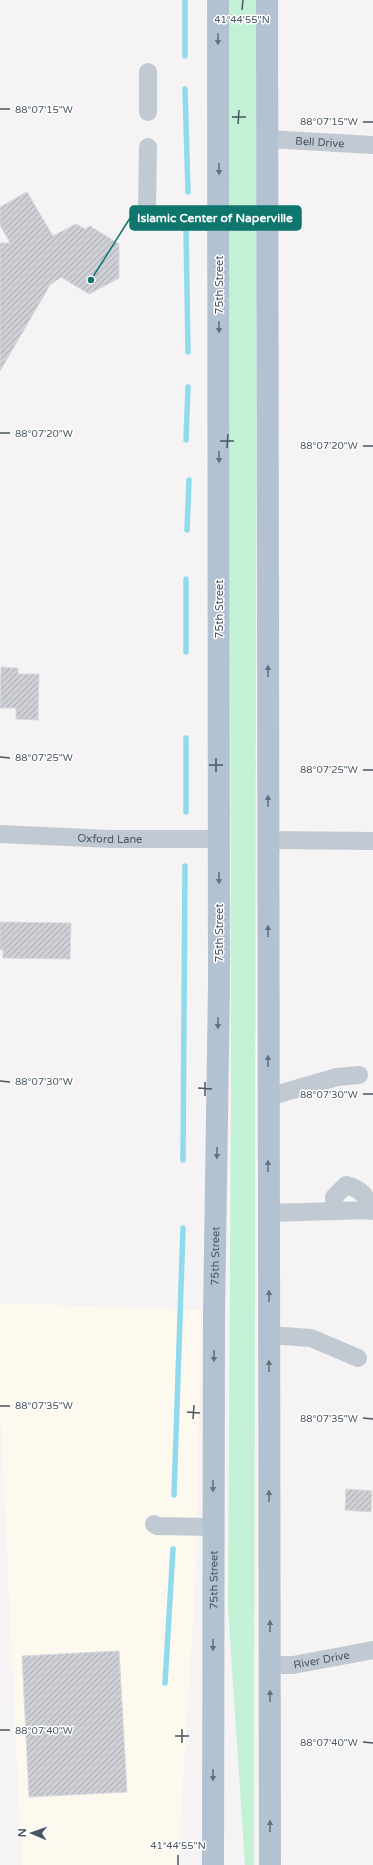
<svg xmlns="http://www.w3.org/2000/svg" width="373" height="1865" font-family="'Varela Round',sans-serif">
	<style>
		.commercial { fill: #fdf9ef }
		.green { fill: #c3f1d5 }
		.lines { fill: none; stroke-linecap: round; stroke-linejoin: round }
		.stream { stroke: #90daee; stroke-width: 5.5 }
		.building { fill: url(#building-hatch); stroke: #d7d9de }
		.minor { stroke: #c1cad2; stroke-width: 18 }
		.major { stroke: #b3c2d1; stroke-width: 22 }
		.oneway { fill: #64717d }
		.ticks { fill: none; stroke: #4a5661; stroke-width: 1.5 }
		.labels { text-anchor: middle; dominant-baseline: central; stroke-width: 3; stroke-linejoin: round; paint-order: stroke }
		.street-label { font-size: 11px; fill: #4a5661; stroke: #fff }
		.ticks-label { font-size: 10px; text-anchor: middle; fill: #4a5661; stroke: #fff; stroke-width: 3; stroke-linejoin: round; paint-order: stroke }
		.leader { fill: none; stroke: #0f766e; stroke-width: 1.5 }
		.callout-dot { fill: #0f766e; stroke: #fff; stroke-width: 1.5 }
		.callout { fill: #0f766e; stroke: #0f766e; stroke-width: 1.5 }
		.callout-label { font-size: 12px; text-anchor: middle; font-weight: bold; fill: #fff }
	</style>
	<defs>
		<pattern id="building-hatch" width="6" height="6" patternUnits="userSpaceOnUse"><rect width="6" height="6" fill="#cdcfd5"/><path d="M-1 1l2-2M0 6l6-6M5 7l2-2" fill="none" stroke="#a8abb0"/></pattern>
	</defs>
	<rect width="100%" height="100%" fill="#f5f3f3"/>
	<!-- commercial -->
	<path class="commercial" d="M 0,1303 L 201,1310 L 196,1570 L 178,1865 L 22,1865 L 0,1407 Z"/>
	<!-- green -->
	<path class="green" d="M 229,0 L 257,0 L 254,1865 L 245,1865 L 228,1607 L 231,1105 Z"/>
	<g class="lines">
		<!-- stream -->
		<path class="stream" d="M 185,0 L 185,56
			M 185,89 L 188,192
			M 186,228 L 188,352
			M 186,440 L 188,387
			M 187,530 L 189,480
			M 186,652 L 186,579
			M 186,812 L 186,738
			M 183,1160 L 185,866
			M 174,1495 L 183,1228
			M 165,1683 L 173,1549"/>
	</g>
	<!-- building -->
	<path class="building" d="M 27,192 L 53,236 L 76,224 L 85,229 L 90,226 L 119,244 L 119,278 L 89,294 L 61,277 L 50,285 L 0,371 L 0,243 L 10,243 L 0,225 L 0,207 Z
		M 1,667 L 18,668 L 18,674 L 39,674 L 38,720 L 16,719 L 16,708 L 0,708 Z
		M 0,922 L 71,923 L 70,959 L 3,958 L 3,950 L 0,950 Z
		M 346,1489 L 372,1491 L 371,1512 L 345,1510 Z
		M 119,1651 L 127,1792 L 29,1797 L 22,1656 Z"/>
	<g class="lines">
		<!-- minor -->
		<g class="minor">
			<path d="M 148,112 L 148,72"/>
			<path id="s1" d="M 268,139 L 373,145"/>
			<path d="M 147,210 L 148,147"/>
			<path id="s2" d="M 0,834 L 110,839 L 219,839"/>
			<path d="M 268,840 L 373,841"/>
			<path d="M 268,1097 L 337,1077 L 359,1075"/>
			<path d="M 335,1211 L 334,1197 L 346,1185 C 361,1189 367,1195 370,1211"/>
			<path d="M 268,1213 L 373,1210"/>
			<path d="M 269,1335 L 311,1338 L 358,1358"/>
			<path d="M 154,1524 L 157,1526 L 213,1527"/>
			<path id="s3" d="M 270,1665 L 293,1665 L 373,1650"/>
		</g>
		<!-- major -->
		<g class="major">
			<path d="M 267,0 L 270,1865"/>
			<path id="s4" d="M 213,1865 L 214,1317 L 219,984 L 218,0"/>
		</g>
	</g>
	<!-- one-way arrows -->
	<defs><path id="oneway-solid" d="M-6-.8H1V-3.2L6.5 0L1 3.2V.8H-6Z"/></defs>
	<g class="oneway">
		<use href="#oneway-solid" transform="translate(218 39) rotate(90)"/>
		<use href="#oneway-solid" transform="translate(219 169) rotate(90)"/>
		<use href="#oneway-solid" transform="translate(219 327) rotate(90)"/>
		<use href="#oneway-solid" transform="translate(219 457) rotate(90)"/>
		<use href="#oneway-solid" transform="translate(268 671) rotate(-90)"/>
		<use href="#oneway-solid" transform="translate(268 801) rotate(-90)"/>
		<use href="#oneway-solid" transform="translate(219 878) rotate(90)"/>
		<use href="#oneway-solid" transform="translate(268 931) rotate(-90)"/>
		<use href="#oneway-solid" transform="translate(218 1023) rotate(91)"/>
		<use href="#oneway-solid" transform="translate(268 1061) rotate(-90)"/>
		<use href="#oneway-solid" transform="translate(217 1153) rotate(91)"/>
		<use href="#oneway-solid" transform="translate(268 1166) rotate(-90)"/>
		<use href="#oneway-solid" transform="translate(269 1296) rotate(-90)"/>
		<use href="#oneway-solid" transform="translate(214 1356) rotate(90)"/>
		<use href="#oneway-solid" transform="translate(269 1366) rotate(-90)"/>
		<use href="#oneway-solid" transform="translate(213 1486) rotate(90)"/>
		<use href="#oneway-solid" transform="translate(269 1496) rotate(-90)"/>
		<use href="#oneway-solid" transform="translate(270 1626) rotate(-90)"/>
		<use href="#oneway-solid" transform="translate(213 1645) rotate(90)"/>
		<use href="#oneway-solid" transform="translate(270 1696) rotate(-90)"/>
		<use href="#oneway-solid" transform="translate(213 1775) rotate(90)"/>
		<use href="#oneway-solid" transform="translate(270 1826) rotate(-90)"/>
	</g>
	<!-- ticks -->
	<path class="ticks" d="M 242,10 L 243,0M 0,109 L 10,109M 232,117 L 246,117M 363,122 L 373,122M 238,124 L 239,110M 0,433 L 10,433M 220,441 L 234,441M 363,446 L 373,446M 227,448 L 228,434M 0,757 L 10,758M 209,765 L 223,765M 363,770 L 373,770M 216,772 L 216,758M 0,1081 L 10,1082M 198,1088 L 212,1089M 363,1094 L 373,1094M 205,1096 L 205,1082M 0,1406 L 10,1406M 187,1412 L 200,1413M 363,1418 L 373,1419M 193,1419 L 194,1405M 0,1730 L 10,1730M 175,1736 L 189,1736M 363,1742 L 373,1743M 182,1743 L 182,1729M 178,1865 L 178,1855"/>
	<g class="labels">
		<!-- street labels -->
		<g class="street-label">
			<text stroke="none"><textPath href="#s1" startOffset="52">Bell Drive</textPath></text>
			<text transform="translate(219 285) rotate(-90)">75th Street</text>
			<text transform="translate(219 609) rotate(-90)">75th Street</text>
			<text stroke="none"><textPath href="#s2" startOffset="110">Oxford Lane</textPath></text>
			<text transform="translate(219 933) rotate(-90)">75th Street</text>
			<text stroke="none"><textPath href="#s4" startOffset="609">75th Street</textPath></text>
			<text stroke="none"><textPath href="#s4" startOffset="285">75th Street</textPath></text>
			<text stroke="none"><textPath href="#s3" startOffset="52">River Drive</textPath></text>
		</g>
	</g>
	<g class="ticks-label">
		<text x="242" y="23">41°44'55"N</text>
		<text x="44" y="113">88°07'15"W</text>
		<text x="329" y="125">88°07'15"W</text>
		<text x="44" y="437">88°07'20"W</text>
		<text x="329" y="449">88°07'20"W</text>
		<text x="44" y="761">88°07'25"W</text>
		<text x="329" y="773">88°07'25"W</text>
		<text x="44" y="1085">88°07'30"W</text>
		<text x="329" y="1098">88°07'30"W</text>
		<text x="44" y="1409">88°07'35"W</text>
		<text x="329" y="1422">88°07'35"W</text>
		<text x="44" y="1734">88°07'40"W</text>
		<text x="329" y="1746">88°07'40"W</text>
		<text x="178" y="1849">41°44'55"N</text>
	</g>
	<!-- callouts -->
	<path class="leader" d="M91 280L130 218"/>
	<circle class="callout-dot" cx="91" cy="280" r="4"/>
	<rect class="callout" x="130" y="206" width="171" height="24" rx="4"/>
	<g class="callout-label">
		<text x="215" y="222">Islamic Center of Naperville</text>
	</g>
	<!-- north arrow -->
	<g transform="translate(32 1833) rotate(272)" stroke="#ffffff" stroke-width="3" paint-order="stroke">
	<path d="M0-3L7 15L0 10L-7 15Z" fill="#4a5661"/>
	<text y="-6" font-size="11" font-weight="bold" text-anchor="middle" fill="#4a5661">N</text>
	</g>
</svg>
